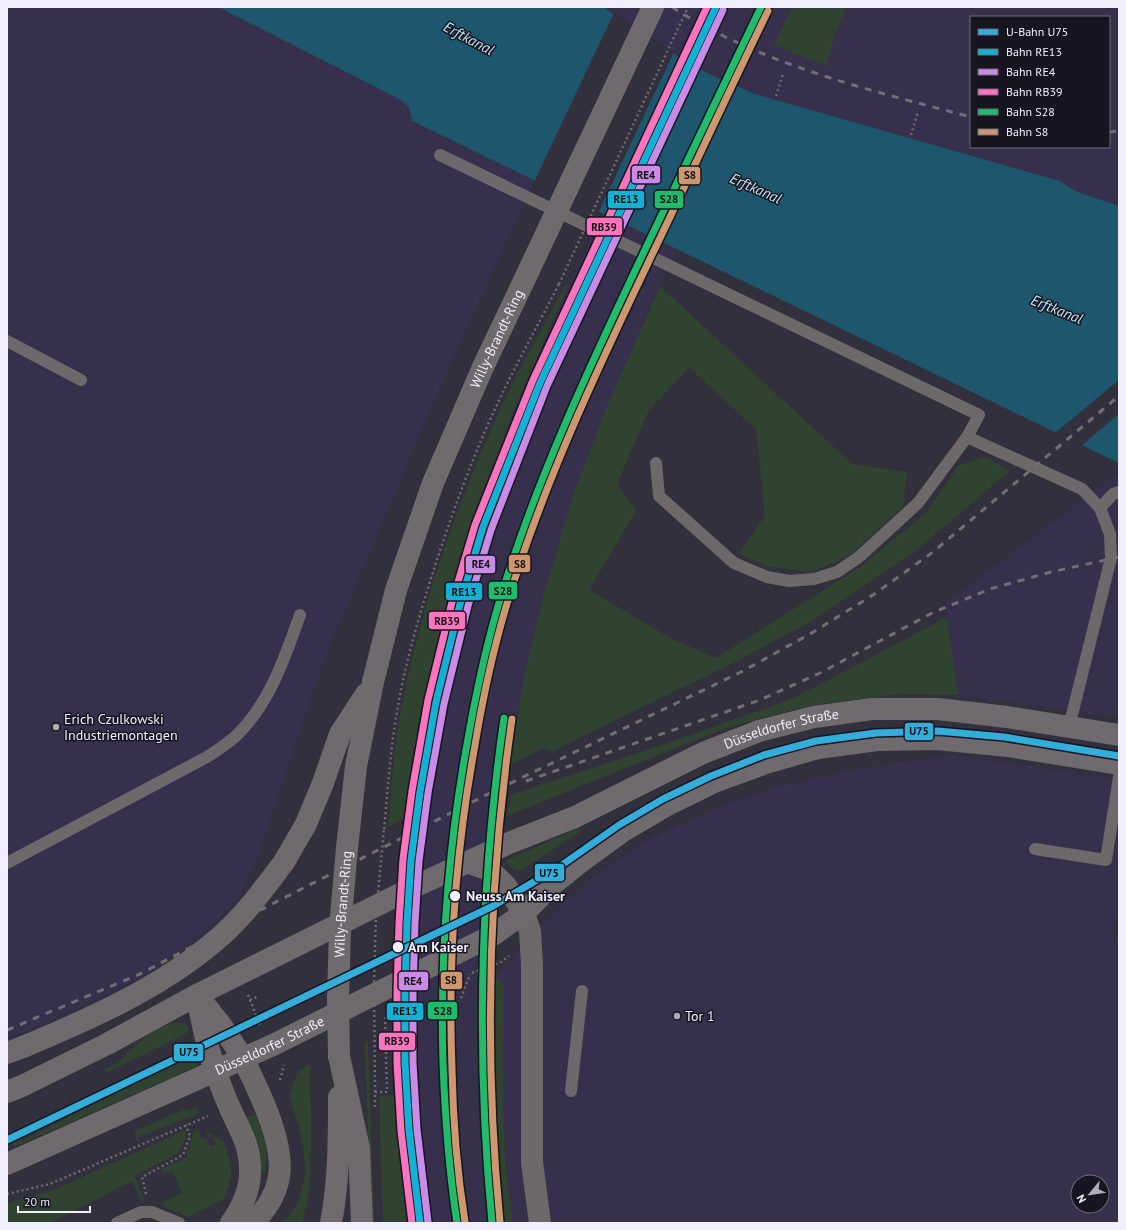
<svg xmlns="http://www.w3.org/2000/svg" width="1126" height="1230" font-family="'PT Sans',sans-serif">
	<style>
		.built { fill: #36304c; fill-rule: evenodd }
		.green { fill: #2f4330 }
		.water { fill: #1d566d }
		.pier { fill: #32303c }
		.lines { fill: none; stroke-linecap: round; stroke-linejoin: round }
		.path { stroke: #6f6c6f; stroke-width: 2.5; stroke-dasharray: 2 3; stroke-linecap: butt }
		.lane { stroke: #6d696a; stroke-width: 12 }
		.street { stroke: #6d696a; stroke-width: 22 }
		.primary { stroke: #6e6a6d; stroke-width: 22 }
		.rail { stroke: #726e73; stroke-width: 3; stroke-dasharray: 7 7; stroke-linecap: butt }
		.path-bridge { stroke: #6f6c6f; stroke-width: 2.5; stroke-dasharray: 2 3; stroke-linecap: butt }
		.primary-bridge { stroke: #6e6a6d; stroke-width: 22 }
		.rail-1-casing { stroke: #17151f; stroke-width: 10 }
		.rail-2-casing { stroke: #17151f; stroke-width: 10 }
		.rail-3-casing { stroke: #17151f; stroke-width: 10 }
		.rail-4-casing { stroke: #17151f; stroke-width: 10 }
		.rail-5-casing { stroke: #17151f; stroke-width: 10 }
		.rail-1 { stroke: #13b2d5; stroke-width: 7 }
		.rail-2 { stroke: #ca8be6; stroke-width: 7 }
		.rail-3 { stroke: #fc73be; stroke-width: 7 }
		.rail-4 { stroke: #20bc6c; stroke-width: 7 }
		.rail-5 { stroke: #cd976f; stroke-width: 7 }
		.metro-1-casing { stroke: #17151f; stroke-width: 10 }
		.metro-1 { stroke: #33aeda; stroke-width: 7 }
		.poi-dot { fill: #aeacba; stroke: #17151f; stroke-width: 1.5 }
		.stop-dot { fill: #f1eefe; stroke: #17151f; stroke-width: 1.5 }
		.labels { text-anchor: middle; dominant-baseline: central; stroke-width: 3; stroke-linejoin: round; paint-order: stroke }
		.street-label { font-size: 14px; fill: #f1eefe; stroke: #17151f }
		.poi-label { font-size: 14px; fill: #f1eefe; stroke: #17151f; text-anchor: start }
		.stop-label { font-size: 14px; font-weight: bold; fill: #f1eefe; stroke: #17151f; text-anchor: start }
		.water-label { font-size: 15px; font-style: italic; fill: #c4e6f6; stroke: #17151f }
		.line-badge { stroke: #17151f; stroke-width: 1.5 }
		.pale-badge-label { font-size: 11px; text-anchor: middle; font-weight: bold; fill: #111 }
	</style>
	<rect width="100%" height="100%" fill="#32303c"/>
	<!-- built -->
	<path class="built" d="M 7,7 L 218,7 L 399,99 L 409,107 L 412,122 L 535,180 L 438,392 L 325,658 L 257,859 L 238,900 L 199,936 L 148,973 L 95,1001 L 7,1039 Z
		M 603,7 L 1119,7 L 1119,206 L 1075,191 L 1060,181 L 751,93 L 643,322 L 574,492 L 544,593 L 524,677 L 510,765 L 502,834 L 495,977 L 563,902 L 598,873 L 653,837 L 712,809 L 780,786 L 851,770 L 951,755 L 1119,779 L 1119,897 L 1114,936 L 1119,937 L 1119,1223 L 513,1223 L 509,1201 L 504,1123 L 504,988 L 494,1109 L 503,1223 L 409,1223 L 403,1182 L 395,1096 L 393,1022 L 395,964 L 404,818 L 417,729 L 443,618 L 475,512 L 514,410 L 568,286 L 677,56 L 651,40 ZM 971,17 L 1109,17 L 1109,147 L 971,147 ZM 1078,1182 L 1102,1182 L 1102,1206 L 1078,1206 Z
		M 1113,476 L 1119,476 L 1119,717 L 958,695 L 945,604 Z"/>
	<!-- green -->
	<path class="green" d="M 792,7 L 847,7 L 835,34 L 826,66 L 774,45 Z
		M 565,285 L 568,286 L 514,410 L 475,512 L 443,618 L 417,729 L 404,818 L 388,827 C 392,789 393,748 401,710 C 421,604 458,501 503,403 C 521,362 546,325 565,285 Z
		M 660,286 L 852,464 L 907,472 L 903,506 L 849,556 L 811,572 L 770,567 L 739,554 L 765,516 L 756,429 L 689,368 L 649,410 L 617,484 L 636,511 L 589,590 L 674,640 L 716,658 L 860,567 L 926,513 L 959,465 L 985,457 L 1010,471 L 917,550 L 812,621 L 731,664 L 553,751 L 544,748 L 510,765 L 524,677 L 544,593 L 574,492 L 610,399 Z
		M 947,617 L 958,695 L 897,694 L 812,705 L 726,728 L 507,816 L 511,795 L 671,742 L 794,698 Z
		M 578,828 L 580,832 L 520,871 L 511,868 L 505,861 Z
		M 495,977 L 501,981 L 504,988 C 504,1066 500,1146 513,1223 L 503,1223 L 494,1109 Z
		M 174,1022 L 185,1024 L 189,1029 L 188,1033 L 106,1073 L 104,1070 L 117,1063 L 146,1036 L 159,1028 Z
		M 368,1041 L 374,1223 L 371,1223 L 365,1042 Z
		M 187,1058 L 196,1058 L 198,1063 L 196,1067 L 14,1147 L 13,1143 L 31,1136 Z
		M 310,1064 L 311,1133 L 310,1185 L 303,1223 L 282,1223 L 298,1204 L 306,1172 L 301,1134 L 289,1096 L 298,1071 Z
		M 395,1096 L 403,1182 L 409,1223 L 383,1223 L 379,1096 Z
		M 198,1108 L 199,1113 L 136,1138 L 134,1131 L 183,1110 Z
		M 256,1114 C 263,1135 269,1149 265,1172 L 259,1171 L 246,1117 Z
		M 186,1130 L 185,1139 L 178,1153 L 135,1176 L 144,1200 L 141,1201 L 132,1181 L 50,1223 L 7,1223 L 7,1203 L 56,1189 Z
		M 194,1131 L 199,1131 L 201,1138 L 206,1138 L 209,1146 L 216,1144 L 212,1136 L 208,1137 L 205,1131 L 223,1141 L 231,1165 L 231,1178 L 224,1199 L 188,1217 L 159,1204 L 183,1193 L 172,1171 L 164,1174 L 161,1169 L 186,1158 Z"/>
	<!-- water -->
	<path class="water" d="M 218,7 L 603,7 L 651,40 L 707,73 L 755,94 L 1060,181 L 1075,191 L 1119,206 L 1119,463 L 412,121 L 409,107 L 399,99 Z"/>
	<!-- pier -->
	<path class="pier" d="M 614,13 L 652,38 L 674,52 L 598,213 L 534,182 Z
		M 1119,380 L 1119,414 L 1081,446 L 1055,433 Z"/>
	<g class="lines">
		<!-- path -->
		<path class="path" d="M 776,96 L 783,74
			M 911,135 L 918,112
			M 384,829 C 388,790 390,751 397,712 C 405,663 419,616 434,569 C 453,510 475,450 502,394 C 520,357 540,321 559,284
			M 453,903 L 462,925
			M 472,973 L 501,962 L 509,956
			M 248,995 L 260,1025
			M 461,998 L 470,974
			M 250,1000 L 257,997
			M 280,1080 L 284,1065
			M 375,1107 L 375,1092 L 387,1092 L 385,1015
			M 7,1194 L 50,1184 L 208,1116
			M 146,1194 L 142,1177 L 183,1155 L 190,1136 L 186,1125"/>
		<!-- lane -->
		<path class="lane" d="M 440,155 L 979,415 L 967,437 L 918,503 L 859,557 L 837,572 L 814,579 L 789,581 L 767,577 L 734,563 L 659,496 L 656,463
			M 7,341 L 81,380
			M 967,437 L 1082,489 L 1100,508 L 1110,534 L 1111,558 L 1069,727
			M 1100,508 L 1113,494 L 1119,492
			M 1035,849 L 1106,860 L 1119,777
			M 7,863 L 207,757 C 217,750 229,743 237,735 C 271,701 284,659 300,615
			M 571,1091 L 582,991
			M 117,1223 L 141,1212 L 152,1212 L 179,1223"/>
		<!-- street -->
		<path class="street" d="M 467,862 L 490,870 L 506,886 L 524,913 L 530,931 L 532,964 L 532,1162 L 540,1223
			M 243,1058 C 252,1077 261,1095 268,1114 C 284,1157 288,1188 253,1223
			M 215,1070 C 220,1083 224,1096 230,1108 C 235,1120 242,1132 246,1144 C 255,1174 249,1198 231,1223"/>
		<!-- primary -->
		<g class="primary">
			<path id="s1" d="M 347,848 L 356,766 L 373,682 L 396,590 L 433,483 L 483,367 L 529,270"/>
			<path d="M 284,862 L 306,824 L 323,783 L 340,734 L 366,694"/>
			<path d="M 197,995 L 221,1025 L 243,1058"/>
			<path d="M 197,998 L 207,1044 L 215,1070"/>
			<path d="M 7,1053 L 23,1047"/>
			<path d="M 339,1056 L 359,1148 L 362,1223"/>
			<path id="s2" d="M 7,1092 L 22,1086 L 107,1044 L 197,995 L 418,885 L 509,843 L 575,817 L 703,753 L 759,731 L 814,717 L 872,709 L 938,709 L 1007,717 L 1119,735"/>
			<path id="s3" d="M 7,1164 L 273,1045 L 493,935 L 524,913 L 552,885 L 583,860 L 623,831 L 667,805 L 714,782 L 766,763 L 818,748 L 877,740 L 937,739 L 1008,746 L 1119,764"/>
			<path d="M 331,1223 C 339,1181 339,1139 339,1097"/>
		</g>
		<!-- rail -->
		<path class="rail" d="M 672,7 C 762,65 869,90 971,117
			M 1109,132 L 1119,131
			M 526,781 L 760,700 L 820,673 L 932,613 L 990,589 L 1051,572 L 1119,557
			M 7,1030 L 140,974 L 276,902 L 490,793 L 743,671 L 810,634 L 873,595 L 933,552 L 1119,396"/>
		<!-- path-bridge -->
		<path class="path-bridge" d="M 559,284 L 688,7
			M 375,1092 L 374,980 L 376,914 L 384,829"/>
		<!-- primary-bridge -->
		<g class="primary-bridge">
			<path d="M 529,270 L 653,7"/>
			<path d="M 23,1047 C 90,1019 158,989 214,942 C 242,919 263,890 284,862"/>
			<path id="s4" d="M 339,1056 L 338,999 L 340,928 L 347,848"/>
		</g>
		<defs>
			<path id="rail-1" d="M 420,1223 L 409,1130 L 405,1063 L 405,992 L 407,923 L 411,860 L 420,792 L 436,702 L 460,604 L 483,527 L 540,383 L 716,7"/>
			<path id="rail-2" d="M 428,1222 L 417,1129 L 413,1063 L 413,992 L 415,923 L 419,861 L 428,793 L 444,704 L 468,606 L 491,530 L 547,386 L 723,10"/>
			<path id="rail-3" d="M 412,1223 L 401,1131 L 397,1063 L 397,992 L 399,923 L 403,859 L 412,791 L 428,700 L 452,602 L 475,525 L 533,380 L 707,7"/>
			<path id="rail-4" d="M 457,1223 C 449,1170 445,1117 443,1063 C 440,956 448,849 467,744 C 475,698 485,651 498,606 C 534,485 588,370 642,256 C 682,173 721,90 761,7
				M 492,1223 C 476,1055 480,885 504,718"/>
			<path id="rail-5" d="M 465,1222 C 457,1171 453,1120 452,1069 C 448,962 455,856 474,751 C 482,702 492,654 506,607 C 542,487 596,372 650,259 C 690,176 728,93 768,11
				M 500,1222 C 484,1055 488,886 512,719"/>
		</defs>
		<!-- rail-1 casing -->
		<use href="#rail-1" class="rail-1-casing"/>
		<!-- rail-2 casing -->
		<use href="#rail-2" class="rail-2-casing"/>
		<!-- rail-3 casing -->
		<use href="#rail-3" class="rail-3-casing"/>
		<!-- rail-4 casing -->
		<use href="#rail-4" class="rail-4-casing"/>
		<!-- rail-5 casing -->
		<use href="#rail-5" class="rail-5-casing"/>
		<!-- rail-1 -->
		<use href="#rail-1" class="rail-1"/>
		<!-- rail-2 -->
		<use href="#rail-2" class="rail-2"/>
		<!-- rail-3 -->
		<use href="#rail-3" class="rail-3"/>
		<!-- rail-4 -->
		<use href="#rail-4" class="rail-4"/>
		<!-- rail-5 -->
		<use href="#rail-5" class="rail-5"/>
		<defs>
			<path id="metro-1" d="M 7,1140 L 493,906 L 559,867 L 619,825 L 663,799 L 711,776 L 764,755 L 816,741 L 876,733 L 938,731 L 1004,737 L 1119,756"/>
		</defs>
		<!-- metro-1 casing -->
		<use href="#metro-1" class="metro-1-casing"/>
		<!-- metro-1 -->
		<use href="#metro-1" class="metro-1"/>
	</g>
	<!-- markers -->
	<g class="poi-dot">
		<circle cx="56" cy="727" r="4"/>
		<circle cx="677" cy="1016" r="4"/>
	</g>
	<g class="stop-dot">
		<circle cx="455" cy="896" r="6"/>
		<circle cx="398" cy="947" r="6"/>
	</g>
	<g class="labels">
		<!-- street labels -->
		<g class="street-label">
			<text stroke="none"><textPath href="#s1" startOffset="534">Willy-Brandt-Ring</textPath></text>
			<text stroke="none"><textPath href="#s2" startOffset="857">Düsseldorfer Straße</textPath></text>
			<text stroke="none"><textPath href="#s4" startOffset="152">Willy-Brandt-Ring</textPath></text>
			<text stroke="none"><textPath href="#s3" startOffset="288">Düsseldorfer Straße</textPath></text>
		</g>
		<!-- poi labels -->
		<g class="poi-label">
			<text x="64" y="719">Erich Czulkowski<tspan x="64" dy="16">Industriemontagen</tspan></text>
			<text x="685" y="1016">Tor 1</text>
		</g>
		<!-- stop labels -->
		<g class="stop-label">
			<text x="466" y="896">Neuss Am Kaiser</text>
			<text x="408" y="947">Am Kaiser</text>
		</g>
		<!-- water labels -->
		<g class="water-label">
			<text transform="translate(469 38) rotate(28)">Erftkanal</text>
			<text transform="translate(756 188) rotate(24)">Erftkanal</text>
			<text transform="translate(1057 309) rotate(22)">Erftkanal</text>
		</g>
	</g>
	<g class="line-badge">
		<rect x="631" y="165" width="30" height="19" rx="4" fill="#ca8be6"/>
		<rect x="678" y="166" width="23" height="19" rx="4" fill="#cd976f"/>
		<rect x="654" y="190" width="30" height="19" rx="4" fill="#20bc6c"/>
		<rect x="607" y="190" width="38" height="19" rx="4" fill="#13b2d5"/>
		<rect x="586" y="217" width="37" height="19" rx="4" fill="#fc73be"/>
		<rect x="508" y="554" width="23" height="19" rx="4" fill="#cd976f"/>
		<rect x="465" y="555" width="31" height="19" rx="4" fill="#ca8be6"/>
		<rect x="488" y="581" width="30" height="19" rx="4" fill="#20bc6c"/>
		<rect x="445" y="582" width="38" height="19" rx="4" fill="#13b2d5"/>
		<rect x="428" y="611" width="38" height="19" rx="4" fill="#fc73be"/>
		<rect x="904" y="722" width="30" height="19" rx="4" fill="#33aeda"/>
		<rect x="534" y="863" width="31" height="19" rx="4" fill="#33aeda"/>
		<rect x="440" y="971" width="23" height="19" rx="4" fill="#cd976f"/>
		<rect x="398" y="971" width="31" height="20" rx="4" fill="#ca8be6"/>
		<rect x="427" y="1001" width="31" height="19" rx="4" fill="#20bc6c"/>
		<rect x="386" y="1002" width="38" height="19" rx="4" fill="#13b2d5"/>
		<rect x="378" y="1032" width="38" height="19" rx="4" fill="#fc73be"/>
		<rect x="173" y="1043" width="31" height="19" rx="4" fill="#33aeda"/>
	</g>
	<g class="pale-badge-label">
		<text x="646" y="179">RE4</text>
		<text x="690" y="179">S8</text>
		<text x="669" y="203">S28</text>
		<text x="626" y="203">RE13</text>
		<text x="604" y="231">RB39</text>
		<text x="520" y="568">S8</text>
		<text x="481" y="568">RE4</text>
		<text x="503" y="595">S28</text>
		<text x="464" y="596">RE13</text>
		<text x="447" y="625">RB39</text>
		<text x="919" y="735">U75</text>
		<text x="549" y="877">U75</text>
		<text x="451" y="984">S8</text>
		<text x="413" y="985">RE4</text>
		<text x="443" y="1015">S28</text>
		<text x="405" y="1015">RE13</text>
		<text x="397" y="1045">RB39</text>
		<text x="189" y="1056">U75</text>
	</g>
	<!-- border -->
	<rect width="1126" height="1230" fill="none" stroke="#f1eefe" stroke-width="16"/>
	<!-- legend -->
	<rect x="970" y="16" width="140" height="132" fill="#17151f" stroke="#6e6c78"/>
	<rect x="978" y="29" width="20" height="6" fill="#33aeda" stroke="#6e6c78"/>
	<text x="1006" y="36" font-size="12" fill="#f1eefe">U-Bahn U75</text>
	<rect x="978" y="49" width="20" height="6" fill="#13b2d5" stroke="#6e6c78"/>
	<text x="1006" y="56" font-size="12" fill="#f1eefe">Bahn RE13</text>
	<rect x="978" y="69" width="20" height="6" fill="#ca8be6" stroke="#6e6c78"/>
	<text x="1006" y="76" font-size="12" fill="#f1eefe">Bahn RE4</text>
	<rect x="978" y="89" width="20" height="6" fill="#fc73be" stroke="#6e6c78"/>
	<text x="1006" y="96" font-size="12" fill="#f1eefe">Bahn RB39</text>
	<rect x="978" y="109" width="20" height="6" fill="#20bc6c" stroke="#6e6c78"/>
	<text x="1006" y="116" font-size="12" fill="#f1eefe">Bahn S28</text>
	<rect x="978" y="129" width="20" height="6" fill="#cd976f" stroke="#6e6c78"/>
	<text x="1006" y="136" font-size="12" fill="#f1eefe">Bahn S8</text>
	<!-- north arrow -->
	<g transform="translate(1090 1194) rotate(241)"><circle r="19" fill="#17151f" stroke="#6e6c78"/>
	<path d="M0-3L7 15L0 10L-7 15Z" fill="#aeacba"/>
	<text y="-6" font-size="11" font-weight="bold" text-anchor="middle" fill="#f1eefe">N</text>
	</g>
	<!-- scale -->
	<path d="M18 1206v6h72v-6" fill="none" stroke="#f1eefe" stroke-width="2"/>
	<text x="24" y="1206" font-size="12" fill="#f1eefe" stroke="#17151f" stroke-width="3" paint-order="stroke">20 m</text>
</svg>
